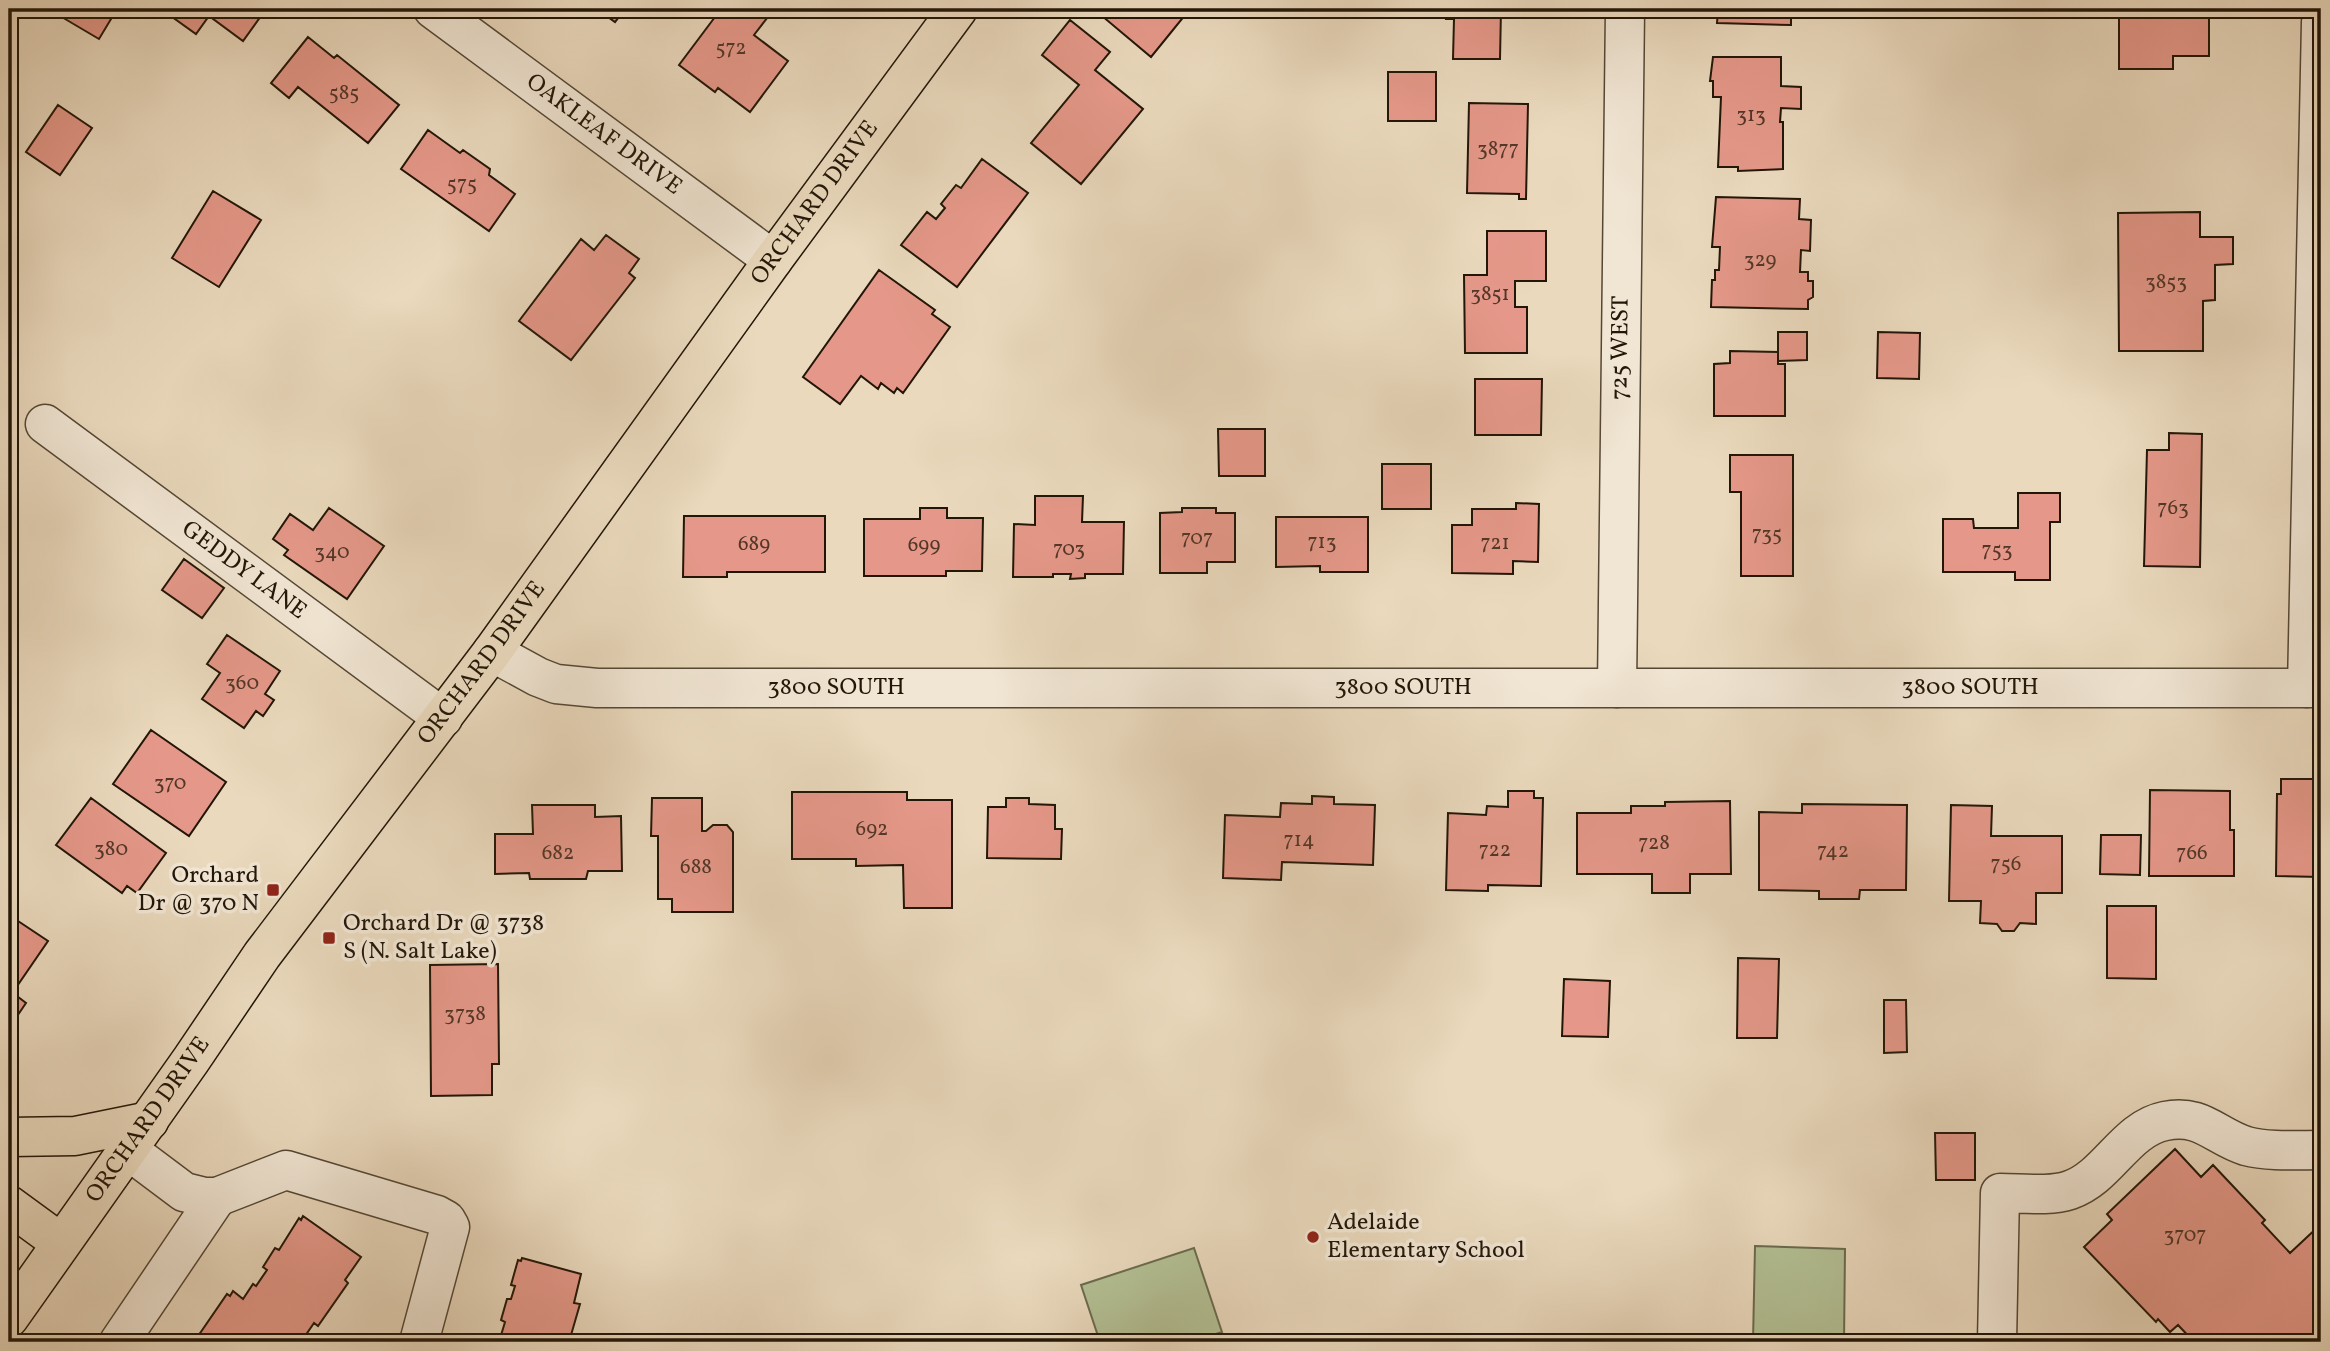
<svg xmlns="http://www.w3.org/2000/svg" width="2330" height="1351" font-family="Vollkorn,serif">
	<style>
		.green { fill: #b3c094; stroke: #6a6b4e; stroke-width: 2 }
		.building { fill: #e59889; stroke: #221608; stroke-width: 2 }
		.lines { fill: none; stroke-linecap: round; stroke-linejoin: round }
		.minor-casing { stroke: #544735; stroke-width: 41 }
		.major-casing { stroke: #221608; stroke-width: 41 }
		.minor { stroke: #f1e6d4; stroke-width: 38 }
		.major { stroke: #ead9bd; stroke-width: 38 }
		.poi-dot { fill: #8f2418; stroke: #f1e6d4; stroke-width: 2.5 }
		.labels { text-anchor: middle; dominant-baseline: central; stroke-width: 7; stroke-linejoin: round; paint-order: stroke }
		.number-label { font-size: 21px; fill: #533628 }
		.street-label { font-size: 24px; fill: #221608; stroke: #f1e6d4 }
		.poi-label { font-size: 24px; fill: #221608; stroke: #f1e6d4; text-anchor: start }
	</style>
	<rect width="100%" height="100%" fill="#ead9bd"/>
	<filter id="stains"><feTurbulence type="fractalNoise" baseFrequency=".00286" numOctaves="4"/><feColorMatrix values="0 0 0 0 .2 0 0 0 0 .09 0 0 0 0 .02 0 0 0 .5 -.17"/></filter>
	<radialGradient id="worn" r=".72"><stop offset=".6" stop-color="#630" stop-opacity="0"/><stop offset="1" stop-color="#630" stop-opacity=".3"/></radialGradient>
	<!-- green -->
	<path class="green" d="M 1755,1246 L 1845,1249 L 1844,1342 L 1753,1342 Z
		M 1194,1248 L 1222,1332 L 1190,1342 L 1100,1342 L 1081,1285 Z"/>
	<!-- building -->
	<path class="building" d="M 64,9 L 117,9 L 99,39 L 60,16 Z
		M 161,9 L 266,9 L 243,41 L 209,16 L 196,34 Z
		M 597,9 L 625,9 L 615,22 Z
		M 721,9 L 774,9 L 754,35 L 788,61 L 750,112 L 718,88 L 715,92 L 679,65 Z
		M 1108,9 L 1190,9 L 1151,57 L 1102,16 Z
		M 1447,9 L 1501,9 L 1500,59 L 1453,59 L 1454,19 L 1446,19 Z
		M 1718,9 L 1791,9 L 1791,25 L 1717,23 Z
		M 2119,9 L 2209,9 L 2209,56 L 2173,56 L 2173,69 L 2119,69 Z
		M 1070,20 L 1110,52 L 1095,70 L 1143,109 L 1081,184 L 1031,143 L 1079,85 L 1042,55 Z
		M 308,37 L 334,58 L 337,55 L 399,105 L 368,143 L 298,87 L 289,98 L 271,83 Z
		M 1713,57 L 1781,57 L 1781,86 L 1801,87 L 1801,109 L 1781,108 L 1780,122 L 1783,122 L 1783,169 L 1738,171 L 1738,167 L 1718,167 L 1721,97 L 1713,97 L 1713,81 L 1710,81 Z
		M 1388,72 L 1436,72 L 1436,121 L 1388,121 Z
		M 1469,103 L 1528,104 L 1526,199 L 1519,199 L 1519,194 L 1467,193 Z
		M 58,105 L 92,128 L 60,175 L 26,152 Z
		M 428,130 L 460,153 L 463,150 L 490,169 L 489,175 L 515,194 L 489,231 L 401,169 Z
		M 982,159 L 1028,193 L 957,287 L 901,245 L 927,212 L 936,219 L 945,208 L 941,204 L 956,185 L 961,188 Z
		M 213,191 L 261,220 L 219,287 L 172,258 Z
		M 1716,197 L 1800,199 L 1799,219 L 1811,220 L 1810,251 L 1801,250 L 1800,272 L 1808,272 L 1808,281 L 1813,281 L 1813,297 L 1808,300 L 1808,309 L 1711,307 L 1712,280 L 1715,280 L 1715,270 L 1719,270 L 1720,247 L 1712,247 Z
		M 2200,212 L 2200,237 L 2233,237 L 2233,264 L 2215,265 L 2215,300 L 2203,301 L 2203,351 L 2119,351 L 2118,213 Z
		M 1487,231 L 1546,231 L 1546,281 L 1515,281 L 1515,307 L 1527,307 L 1527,353 L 1465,353 L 1464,275 L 1487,275 Z
		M 606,235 L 639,259 L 629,273 L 635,278 L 571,360 L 519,321 L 581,239 L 594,250 Z
		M 879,270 L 935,310 L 932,314 L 950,327 L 903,393 L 897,388 L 894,393 L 881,383 L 878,389 L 861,376 L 840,404 L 803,377 Z
		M 1778,332 L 1807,332 L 1807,360 L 1778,361 Z
		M 1878,332 L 1920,333 L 1919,379 L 1877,378 Z
		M 1730,351 L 1778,352 L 1778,364 L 1785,364 L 1785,416 L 1714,416 L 1714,364 L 1730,363 Z
		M 1475,379 L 1542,379 L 1541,435 L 1475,435 Z
		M 1218,429 L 1265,429 L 1265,476 L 1219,476 Z
		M 2169,433 L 2202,434 L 2200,567 L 2144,566 L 2147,450 L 2169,450 Z
		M 1730,455 L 1793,455 L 1793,576 L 1741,576 L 1741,492 L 1730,492 Z
		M 1382,464 L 1431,464 L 1431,509 L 1382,509 Z
		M 2018,493 L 2060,493 L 2060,522 L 2050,522 L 2050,580 L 2015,580 L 2015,572 L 1943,572 L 1943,519 L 1973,519 L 1974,528 L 2018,528 Z
		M 1035,496 L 1083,496 L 1082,522 L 1124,522 L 1123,574 L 1085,574 L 1085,578 L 1070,579 L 1071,574 L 1053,574 L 1053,577 L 1013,577 L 1014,524 L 1035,525 Z
		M 1516,503 L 1539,504 L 1538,562 L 1513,561 L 1513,574 L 1452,573 L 1452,525 L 1472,525 L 1472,509 L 1516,509 Z
		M 329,508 L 384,546 L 347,599 L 284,555 L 288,550 L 273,539 L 290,514 L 313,530 Z
		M 920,508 L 947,508 L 947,518 L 983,518 L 982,571 L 946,571 L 946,576 L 864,576 L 864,519 L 920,519 Z
		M 1182,508 L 1216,508 L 1216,513 L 1235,513 L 1235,562 L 1207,562 L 1207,573 L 1160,573 L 1160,513 L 1182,512 Z
		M 684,516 L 825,516 L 825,572 L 727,572 L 727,577 L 683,577 Z
		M 1276,517 L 1368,517 L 1368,572 L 1320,572 L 1320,566 L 1276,567 Z
		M 184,559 L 224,588 L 202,618 L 162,590 Z
		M 227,635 L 280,671 L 265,694 L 274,700 L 263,716 L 256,711 L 244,728 L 202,699 L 220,673 L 207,664 Z
		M 151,730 L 226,782 L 189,836 L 113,784 Z
		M 2281,779 L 2321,779 L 2321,877 L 2276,876 L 2277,794 L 2281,794 Z
		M 2150,790 L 2230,791 L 2230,830 L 2234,830 L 2234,876 L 2149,876 Z
		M 1508,791 L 1534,791 L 1534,798 L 1543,798 L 1541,886 L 1488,885 L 1488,891 L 1446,890 L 1448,813 L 1486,815 L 1487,806 L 1508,807 Z
		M 792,792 L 907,792 L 907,800 L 952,800 L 952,908 L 904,908 L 903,865 L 856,866 L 856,859 L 792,859 Z
		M 1312,796 L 1334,797 L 1334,804 L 1375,805 L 1373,865 L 1282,862 L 1281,880 L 1223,878 L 1225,815 L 1280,817 L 1281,803 L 1312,804 Z
		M 91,798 L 166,853 L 137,893 L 127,886 L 122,893 L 56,845 Z
		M 652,798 L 702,798 L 702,831 L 706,831 L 713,825 L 727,825 L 733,832 L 733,912 L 672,912 L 672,899 L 658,899 L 658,836 L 651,836 Z
		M 1006,798 L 1029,798 L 1029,804 L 1055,805 L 1055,829 L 1062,829 L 1061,859 L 987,858 L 988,807 L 1006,807 Z
		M 1730,801 L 1731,874 L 1690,874 L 1690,893 L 1652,893 L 1652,874 L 1577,874 L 1577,813 L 1631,813 L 1631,806 L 1665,806 L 1665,802 Z
		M 1802,804 L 1907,805 L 1906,890 L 1860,890 L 1859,899 L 1819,899 L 1819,891 L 1759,890 L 1759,812 L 1802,813 Z
		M 532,805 L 595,805 L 595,817 L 621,816 L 622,871 L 588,871 L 586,879 L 530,879 L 529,873 L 495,874 L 495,834 L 533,834 Z
		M 1951,805 L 1992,806 L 1991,836 L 2062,836 L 2062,893 L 2036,893 L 2036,924 L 2020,923 L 2014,931 L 2002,931 L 1997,924 L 1980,923 L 1981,901 L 1949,901 Z
		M 2101,835 L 2141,835 L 2140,875 L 2100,874 Z
		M 2107,906 L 2156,906 L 2156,979 L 2107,978 Z
		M 9,915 L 48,941 L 13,992 L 9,989 Z
		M 1738,958 L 1779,959 L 1777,1038 L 1737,1038 Z
		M 498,964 L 499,1064 L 492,1064 L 492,1095 L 431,1096 L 430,965 Z
		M 1564,979 L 1610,981 L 1608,1037 L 1562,1036 Z
		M 9,990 L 26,1003 L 9,1028 Z
		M 1884,1000 L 1906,1000 L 1907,1052 L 1884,1053 Z
		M 1935,1133 L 1975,1133 L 1975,1180 L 1936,1180 Z
		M 2175,1149 L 2201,1177 L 2213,1165 L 2265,1220 L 2262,1223 L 2290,1253 L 2321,1224 L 2321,1342 L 2194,1342 L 2178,1325 L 2170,1332 L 2158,1319 L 2156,1322 L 2084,1247 L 2112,1220 L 2107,1214 Z
		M 303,1216 L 361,1257 L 345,1280 L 348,1283 L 318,1326 L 314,1323 L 301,1342 L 194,1342 L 227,1294 L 230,1296 L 233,1291 L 243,1299 L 253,1284 L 256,1286 L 267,1270 L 263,1267 L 275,1248 L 279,1250 L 299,1218 L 301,1220 Z
		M 522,1258 L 581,1274 L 574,1303 L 580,1304 L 569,1342 L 495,1342 L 499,1342 L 505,1322 L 501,1320 L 507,1299 L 511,1299 L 515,1286 L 511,1285 L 518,1260 L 521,1261 Z"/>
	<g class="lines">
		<defs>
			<g id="minor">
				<path id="s1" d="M 433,9 L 773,260"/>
				<path id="s2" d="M 45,424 L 443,718"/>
				<path id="s3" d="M 492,652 L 538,677 L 556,684 L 597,688 L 2321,688"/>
				<path id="s4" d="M 1617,688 L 1625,9"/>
				<path d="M 2307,688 L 2321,22"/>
				<path d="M 128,1150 L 184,1192 L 204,1197 L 217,1197 L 286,1170 L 437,1215 L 446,1220 L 450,1227 L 419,1342"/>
				<path d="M 119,1342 L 217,1197"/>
				<path d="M 1997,1342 L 2000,1193 C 2022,1193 2049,1197 2070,1190 C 2108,1177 2125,1129 2165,1121 C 2201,1113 2216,1137 2246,1146 C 2269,1152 2297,1150 2321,1150"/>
			</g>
			<g id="major">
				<path d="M 9,1137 L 75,1136 L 149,1121"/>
				<path d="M 9,1205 L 61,1243"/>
				<path id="s5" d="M 9,1318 L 191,1060 L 262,955 L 492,652 L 773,260 L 958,9"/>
			</g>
		</defs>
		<!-- minor casing -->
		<use href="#minor" class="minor-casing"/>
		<!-- major casing -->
		<use href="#major" class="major-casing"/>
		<!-- minor -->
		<use href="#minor" class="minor"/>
		<!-- major -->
		<use href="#major" class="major"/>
	</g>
	<!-- markers -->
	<g class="poi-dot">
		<rect x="266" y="883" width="14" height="14" rx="3.5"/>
		<rect x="322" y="931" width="14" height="14" rx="3.5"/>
		<circle cx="1313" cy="1237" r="7"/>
	</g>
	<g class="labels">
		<!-- number labels -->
		<g class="number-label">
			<text x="731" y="48">572</text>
			<text x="344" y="93">585</text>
			<text x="1751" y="115">313</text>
			<text x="1498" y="149">3877</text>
			<text x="462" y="184">575</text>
			<text x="1760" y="260">329</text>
			<text x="2166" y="282">3853</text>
			<text x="1490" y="294">3851</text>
			<text x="2173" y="508">763</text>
			<text x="1767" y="534">735</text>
			<text x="1197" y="538">707</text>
			<text x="1322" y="542">713</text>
			<text x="1495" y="543">721</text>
			<text x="754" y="544">689</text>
			<text x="924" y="545">699</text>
			<text x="1069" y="549">703</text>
			<text x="1997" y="550">753</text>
			<text x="332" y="552">340</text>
			<text x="242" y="683">360</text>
			<text x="170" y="783">370</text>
			<text x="872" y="829">692</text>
			<text x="1299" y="840">714</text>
			<text x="1654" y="843">728</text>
			<text x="111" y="849">380</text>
			<text x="1495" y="850">722</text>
			<text x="1833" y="851">742</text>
			<text x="558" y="853">682</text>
			<text x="2192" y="853">766</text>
			<text x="2006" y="864">756</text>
			<text x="696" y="867">688</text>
			<text x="465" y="1014">3738</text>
			<text x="2185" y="1235">3707</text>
		</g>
		<!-- street labels -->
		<g class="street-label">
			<text stroke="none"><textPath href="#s1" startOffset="212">OAKLEAF DRIVE</textPath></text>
			<text stroke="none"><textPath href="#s5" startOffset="1376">ORCHARD DRIVE</textPath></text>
			<text stroke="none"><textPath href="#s4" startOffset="340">725 WEST</textPath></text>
			<text stroke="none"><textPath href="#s2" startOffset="247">GEDDY LANE</textPath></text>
			<text stroke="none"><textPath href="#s5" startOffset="808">ORCHARD DRIVE</textPath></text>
			<text stroke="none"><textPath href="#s3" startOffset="352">3800 SOUTH</textPath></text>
			<text stroke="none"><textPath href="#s3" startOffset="919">3800 SOUTH</textPath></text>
			<text stroke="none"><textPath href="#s3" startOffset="1486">3800 SOUTH</textPath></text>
			<text stroke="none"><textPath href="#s5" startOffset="242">ORCHARD DRIVE</textPath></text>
		</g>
		<!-- poi labels -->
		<g class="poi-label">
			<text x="259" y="876" text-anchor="end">Orchard<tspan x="259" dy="28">Dr @ 370 N</tspan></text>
			<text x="343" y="924">Orchard Dr @ 3738<tspan x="343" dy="28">S (N. Salt Lake)</tspan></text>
			<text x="1327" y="1223">Adelaide<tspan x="1327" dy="28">Elementary School</tspan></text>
		</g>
	</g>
	<!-- margin -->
	<rect width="2330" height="1351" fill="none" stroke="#ead9bd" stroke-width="35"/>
	<rect x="10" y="10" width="2309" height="1330" fill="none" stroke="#221608" stroke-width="3.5"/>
	<rect x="18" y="18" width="2295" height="1316" fill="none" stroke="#221608" stroke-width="2"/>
	<rect width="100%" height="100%" filter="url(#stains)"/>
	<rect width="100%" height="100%" fill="url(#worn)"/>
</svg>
